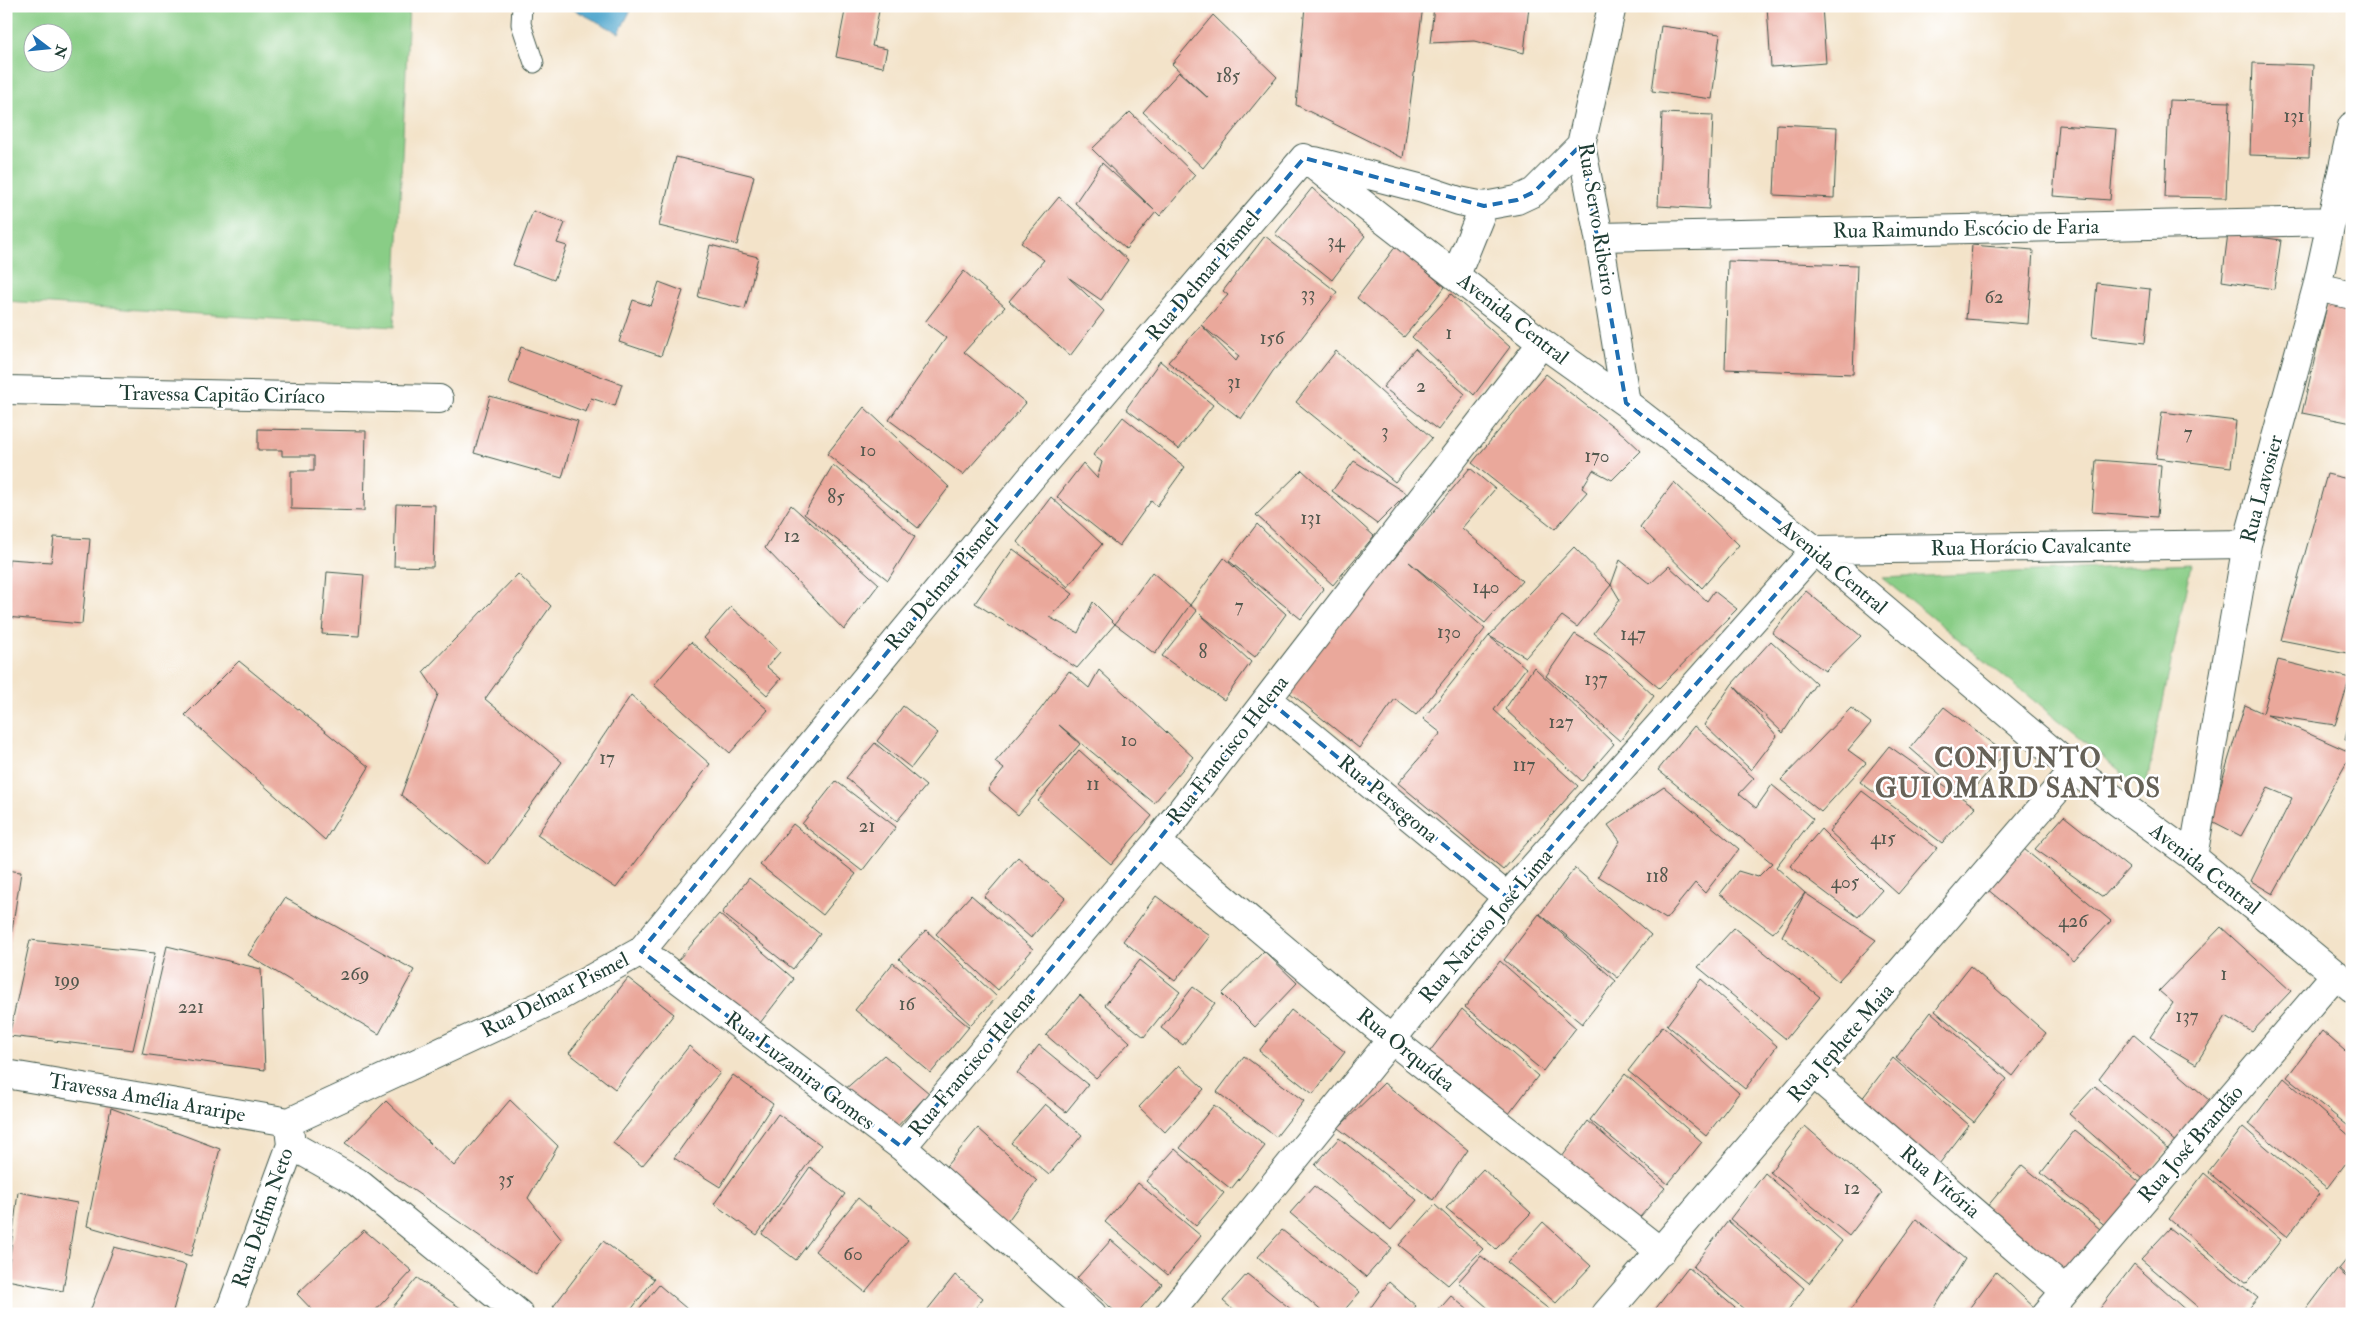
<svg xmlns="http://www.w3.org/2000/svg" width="2358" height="1320" font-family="'IM FELL Double Pica',serif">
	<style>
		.green { fill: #89cd86; stroke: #54855d; fill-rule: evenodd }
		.water { fill: #50a6cc; stroke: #387280 }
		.building { fill: #eaa89b }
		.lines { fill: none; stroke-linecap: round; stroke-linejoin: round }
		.lane-casing { stroke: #3f564a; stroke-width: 21 }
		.street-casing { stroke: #3f564a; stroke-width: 30 }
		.lane { stroke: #fff; stroke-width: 19 }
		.street { stroke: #fff; stroke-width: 28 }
		.marked { fill: none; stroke: #1f6fb2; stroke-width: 4; stroke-dasharray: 10 6; stroke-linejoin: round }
		.labels { text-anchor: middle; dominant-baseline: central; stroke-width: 5; stroke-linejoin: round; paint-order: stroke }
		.number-label { font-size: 19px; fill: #52584e }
		.street-label { font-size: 21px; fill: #1f3d34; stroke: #fff }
		.district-label { font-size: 26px; font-weight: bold; letter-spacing: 1px; fill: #666258; stroke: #fff }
	</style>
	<rect width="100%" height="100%" fill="#fff"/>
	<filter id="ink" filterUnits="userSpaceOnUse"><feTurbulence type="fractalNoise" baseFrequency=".02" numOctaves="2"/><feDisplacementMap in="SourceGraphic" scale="10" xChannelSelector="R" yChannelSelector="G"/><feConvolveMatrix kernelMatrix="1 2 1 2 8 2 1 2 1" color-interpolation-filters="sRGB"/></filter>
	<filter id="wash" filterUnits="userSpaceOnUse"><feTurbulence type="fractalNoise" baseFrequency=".0096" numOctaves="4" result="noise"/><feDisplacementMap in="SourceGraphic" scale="20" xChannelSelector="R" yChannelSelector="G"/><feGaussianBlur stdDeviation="1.12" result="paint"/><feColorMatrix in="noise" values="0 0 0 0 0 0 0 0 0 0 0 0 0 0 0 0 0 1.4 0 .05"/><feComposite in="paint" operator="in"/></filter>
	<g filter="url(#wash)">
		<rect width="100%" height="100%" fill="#f3e3c9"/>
		<!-- green -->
		<path class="green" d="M 6,6 L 409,6 L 394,327 L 6,301 ZM 32,32 L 62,32 L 62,62 L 32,62 Z
			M 2191,564 L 2145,791 L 1883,578 Z"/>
		<!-- water -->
		<path class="water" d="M 567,6 L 633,6 L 619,33 Z"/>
		<g id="blocks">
			<!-- building -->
			<path class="building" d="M 846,6 L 880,6 L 872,46 L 887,49 L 883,67 L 836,57 Z
				M 1305,6 L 1423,6 L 1403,158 L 1296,105 Z
				M 1434,6 L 1529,6 L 1524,53 L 1474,41 L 1430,43 Z
				M 1767,6 L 1822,6 L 1826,63 L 1771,67 Z
				M 1213,15 L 1277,77 L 1203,168 L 1143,112 L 1179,72 L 1208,98 L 1172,64 Z
				M 1661,26 L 1720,34 L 1712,99 L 1652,91 Z
				M 2253,63 L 2313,65 L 2309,157 L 2250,155 Z
				M 2169,100 L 2230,102 L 2226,198 L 2165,197 Z
				M 1130,112 L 1195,175 L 1160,216 L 1156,212 L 1126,249 L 1075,203 L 1102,163 L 1154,210 L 1092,149 Z
				M 1662,113 L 1713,115 L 1709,209 L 1658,206 Z
				M 1777,124 L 1837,127 L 1834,198 L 1774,195 Z
				M 2059,125 L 2116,129 L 2110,200 L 2053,196 Z
				M 676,157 L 754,176 L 737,245 L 659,226 Z
				M 1312,188 L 1365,236 L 1332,280 L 1275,234 Z
				M 1059,197 L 1128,260 L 1101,300 L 1068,277 L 1104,311 L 1070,356 L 1009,301 L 1044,260 L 1021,243 Z
				M 533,211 L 565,223 L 557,243 L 567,246 L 554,280 L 513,265 Z
				M 2228,233 L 2281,240 L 2274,289 L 2222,281 Z
				M 1265,236 L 1337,292 L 1296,345 L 1273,371 L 1241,419 L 1168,362 L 1201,325 L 1236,361 L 1239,356 L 1201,325 L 1228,295 L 1223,291 Z
				M 710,245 L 758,257 L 745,309 L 698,297 Z
				M 1972,245 L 2033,250 L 2028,324 L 1966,319 Z
				M 1396,246 L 1445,287 L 1404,337 L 1357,298 Z
				M 1728,261 L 1857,265 L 1853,374 L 1725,369 Z
				M 964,271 L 1005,307 L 964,352 L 1026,403 L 963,475 L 889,420 L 946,338 L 925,322 Z
				M 659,282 L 683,291 L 661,356 L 619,342 L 633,300 L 651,306 Z
				M 2097,283 L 2150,289 L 2145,343 L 2092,337 Z
				M 1451,294 L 1510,347 L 1474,395 L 1412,337 Z
				M 2328,301 L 2352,307 L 2352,423 L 2302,413 Z
				M 521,347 L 622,384 L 615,406 L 591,398 L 586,412 L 509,383 Z
				M 1415,349 L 1465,394 L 1438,430 L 1383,387 Z
				M 1336,351 L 1432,438 L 1395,482 L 1296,402 Z
				M 1160,361 L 1213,405 L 1179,449 L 1126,409 Z
				M 1546,374 L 1624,435 L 1641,451 L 1612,480 L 1593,470 L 1582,488 L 1587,492 L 1555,529 L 1472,463 Z
				M 490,396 L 578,421 L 562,478 L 474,453 Z
				M 864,407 L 949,487 L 918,528 L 827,454 Z
				M 2162,412 L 2236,421 L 2231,467 L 2156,458 Z
				M 1123,417 L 1185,467 L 1157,506 L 1151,501 L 1119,546 L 1057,497 L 1083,463 L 1097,478 L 1102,462 L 1093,455 Z
				M 258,429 L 366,431 L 364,511 L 291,509 L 291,471 L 314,471 L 314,456 L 282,456 L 282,450 L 258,450 Z
				M 2096,460 L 2161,465 L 2157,517 L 2092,512 Z
				M 1354,461 L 1407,494 L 1377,524 L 1332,491 Z
				M 833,465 L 915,537 L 888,580 L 804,514 Z
				M 1470,468 L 1495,489 L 1462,528 L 1522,581 L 1485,623 L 1409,562 L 1485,629 L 1416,715 L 1395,699 L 1359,748 L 1285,689 Z
				M 1302,470 L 1374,536 L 1333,585 L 1256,515 Z
				M 2327,474 L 2352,480 L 2352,654 L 2281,640 Z
				M 1674,482 L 1739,545 L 1702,588 L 1640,527 Z
				M 1051,497 L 1102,544 L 1068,587 L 1017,542 Z
				M 396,504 L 435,505 L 433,567 L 394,566 Z
				M 791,505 L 879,584 L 844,630 L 765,548 Z
				M 1257,524 L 1324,589 L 1301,619 L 1229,561 Z
				M 54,537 L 90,539 L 82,624 L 6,617 L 9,559 L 51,562 Z
				M 1574,547 L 1611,585 L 1620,560 L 1650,584 L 1669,566 L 1707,601 L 1714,591 L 1737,609 L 1659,688 L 1594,633 L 1620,600 L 1611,585 L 1577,627 L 1562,616 L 1526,657 L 1489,636 L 1526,668 L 1494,710 L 1578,786 L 1503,870 L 1398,783 L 1441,733 L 1423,719 L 1489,636 Z
				M 1013,549 L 1073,594 L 1049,617 L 1078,633 L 1093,602 L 1115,624 L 1077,668 L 975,603 Z
				M 1224,558 L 1286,614 L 1255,657 L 1200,614 L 1251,662 L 1224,700 L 1162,656 L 1197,611 L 1190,605 Z
				M 327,572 L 364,575 L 359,636 L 322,634 Z
				M 1152,572 L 1190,605 L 1155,654 L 1115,624 Z
				M 518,574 L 551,606 L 485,699 L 562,762 L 488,865 L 401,795 L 438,694 L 423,672 Z
				M 1806,591 L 1861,636 L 1825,671 L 1772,633 Z
				M 731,607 L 780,652 L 767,667 L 781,679 L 767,695 L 704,638 Z
				M 1575,634 L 1610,655 L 1654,696 L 1620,741 L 1546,676 Z
				M 1771,641 L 1816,683 L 1783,733 L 1734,686 L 1777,736 L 1751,770 L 1704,725 L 1732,684 Z
				M 691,642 L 768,710 L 730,753 L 654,685 Z
				M 2278,660 L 2350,678 L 2335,725 L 2267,715 L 2352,753 L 2273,894 L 2251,881 L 2292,798 L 2268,788 L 2241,836 L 2210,820 L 2245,705 L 2263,713 Z
				M 239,661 L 369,767 L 325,840 L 185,715 Z
				M 1534,667 L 1614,744 L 1582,781 L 1505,709 Z
				M 1099,670 L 1193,757 L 1154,803 L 1059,725 L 1080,744 L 1018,815 L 988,789 L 1004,769 L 995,762 L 1040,710 L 1069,671 L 1089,688 Z
				M 631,695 L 710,764 L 616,888 L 537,835 Z
				M 903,706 L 938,733 L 911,768 L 877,741 Z
				M 1944,707 L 2005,753 L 1966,797 L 1910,748 Z
				M 1851,708 L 1871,723 L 1848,750 L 1866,763 L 1821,812 L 1781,780 Z
				M 2351,713 L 2352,714 L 2352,741 L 2345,740 Z
				M 1694,726 L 1754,778 L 1739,794 L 1756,808 L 1772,785 L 1813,819 L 1776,867 L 1805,893 L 1876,940 L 1838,981 L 1782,936 L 1805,893 L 1773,933 L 1720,894 L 1738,871 L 1758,877 L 1772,863 L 1658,770 Z
				M 875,743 L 926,786 L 897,821 L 846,778 Z
				M 1889,746 L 1975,807 L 1942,843 L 1860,782 Z
				M 1079,750 L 1152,816 L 1111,864 L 1038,801 Z
				M 836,781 L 896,827 L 862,871 L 802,824 Z
				M 1664,787 L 1739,849 L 1705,893 L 1695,883 L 1666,919 L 1598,876 L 1620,841 L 1608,825 Z
				M 1862,791 L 1937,848 L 1898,894 L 1829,831 Z
				M 2064,816 L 2129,868 L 2103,897 L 2035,849 Z
				M 793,824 L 856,874 L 823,915 L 760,865 Z
				M 1821,829 L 1882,890 L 1858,917 L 1790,866 Z
				M 2024,849 L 2111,921 L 2074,961 L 1987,889 Z
				M 1018,857 L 1065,898 L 1031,938 L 984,897 Z
				M 1575,868 L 1651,935 L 1618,978 L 1540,914 Z
				M 6,870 L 21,872 L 7,962 L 6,962 Z
				M 749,878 L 820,934 L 793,969 L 722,913 Z
				M 971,895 L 1033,949 L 998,990 L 936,934 Z
				M 1156,896 L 1210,936 L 1175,981 L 1123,941 Z
				M 285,898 L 414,970 L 379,1034 L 248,955 Z
				M 719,914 L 794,979 L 760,1023 L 678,960 Z
				M 1539,914 L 1616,981 L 1582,1024 L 1504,960 Z
				M 2221,927 L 2291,991 L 2252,1032 L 2226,1016 L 2196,1064 L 2150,1037 L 2173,1003 L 2159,991 Z
				M 1734,928 L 1820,997 L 1786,1039 L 1698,967 Z
				M 926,930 L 997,997 L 971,1025 L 899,959 Z
				M 30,940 L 155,953 L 133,1050 L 9,1036 Z
				M 167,946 L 261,969 L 265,1070 L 142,1054 Z
				M 1264,951 L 1297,983 L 1255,1027 L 1222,994 Z
				M 1140,960 L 1180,992 L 1144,1037 L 1105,1005 Z
				M 1500,961 L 1576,1028 L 1543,1071 L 1465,1007 Z
				M 893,963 L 969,1027 L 931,1073 L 855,1010 Z
				M 1970,966 L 2046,1033 L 2013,1076 L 1935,1011 Z
				M 628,978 L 674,1014 L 615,1089 L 569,1053 Z
				M 1701,979 L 1777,1046 L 1745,1089 L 1667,1025 Z
				M 1193,987 L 1215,1003 L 1183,1045 L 1161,1028 Z
				M 1080,995 L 1130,1042 L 1096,1078 L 1046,1035 Z
				M 1462,1009 L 1538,1076 L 1505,1119 L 1427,1055 Z
				M 1291,1010 L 1345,1052 L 1313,1094 L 1259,1051 Z
				M 1931,1012 L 2007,1079 L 1974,1122 L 1896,1058 Z
				M 1663,1026 L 1739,1093 L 1706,1136 L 1628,1071 Z
				M 2322,1031 L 2352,1057 L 2352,1129 L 2287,1077 Z
				M 2133,1034 L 2210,1101 L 2177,1143 L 2099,1079 Z
				M 1039,1045 L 1088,1085 L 1066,1112 L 1017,1073 Z
				M 689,1046 L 720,1073 L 642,1166 L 613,1143 Z
				M 884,1055 L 929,1093 L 892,1132 L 843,1091 Z
				M 1244,1056 L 1304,1101 L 1276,1137 L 1217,1092 Z
				M 1893,1058 L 1969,1125 L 1936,1168 L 1858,1104 Z
				M 1179,1065 L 1204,1089 L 1165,1132 L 1139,1107 Z
				M 1625,1074 L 1702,1142 L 1668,1184 L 1590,1120 Z
				M 733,1075 L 773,1104 L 720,1187 L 674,1158 Z
				M 2284,1078 L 2352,1138 L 2352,1155 L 2327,1188 L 2249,1124 Z
				M 1384,1083 L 1468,1150 L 1433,1200 L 1338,1128 Z
				M 2095,1086 L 2168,1149 L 2143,1179 L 2069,1114 Z
				M 510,1100 L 558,1146 L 528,1198 L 562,1240 L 536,1275 L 345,1143 L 386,1101 L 454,1166 Z
				M 1045,1104 L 1082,1135 L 1049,1175 L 1011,1143 Z
				M 1214,1105 L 1265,1146 L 1231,1189 L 1180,1148 Z
				M 111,1108 L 220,1149 L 191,1256 L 87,1226 Z
				M 778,1114 L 821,1145 L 757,1235 L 714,1204 Z
				M 1588,1121 L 1665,1188 L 1634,1224 L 1557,1164 Z
				M 1805,1126 L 1882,1193 L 1849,1236 L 1770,1172 Z
				M 2243,1127 L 2320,1194 L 2287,1237 L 2208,1172 Z
				M 978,1128 L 1037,1181 L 1004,1226 L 942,1171 Z
				M 2075,1130 L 2142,1184 L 2107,1227 L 2041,1173 Z
				M 1339,1138 L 1417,1200 L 1391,1230 L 1315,1165 Z
				M 1175,1149 L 1224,1193 L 1196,1226 L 1146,1181 Z
				M 2022,1165 L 2100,1229 L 2065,1273 L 1986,1208 Z
				M 810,1167 L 845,1194 L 796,1260 L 762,1234 Z
				M 1483,1169 L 1531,1213 L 1496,1249 L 1446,1208 Z
				M 1765,1173 L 1842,1241 L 1809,1283 L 1730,1219 Z
				M 2204,1173 L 2281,1240 L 2247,1283 L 2169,1219 Z
				M 1138,1183 L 1201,1236 L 1168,1275 L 1105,1222 Z
				M 1314,1186 L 1392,1248 L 1366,1277 L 1290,1213 Z
				M 18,1192 L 77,1203 L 63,1291 L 7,1280 Z
				M 858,1198 L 908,1240 L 865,1292 L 815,1251 Z
				M 1435,1205 L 1483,1249 L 1448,1285 L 1399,1245 Z
				M 1916,1219 L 1965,1259 L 1931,1314 L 1851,1314 L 1849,1312 Z
				M 1728,1221 L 1804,1288 L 1785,1314 L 1750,1314 L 1693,1267 Z
				M 1543,1222 L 1591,1266 L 1556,1303 L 1507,1262 Z
				M 2170,1228 L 2258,1298 L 2244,1314 L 2206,1314 L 2141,1259 Z
				M 364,1230 L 412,1271 L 372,1314 L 316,1314 L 297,1294 Z
				M 1282,1230 L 1360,1292 L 1341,1314 L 1325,1314 L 1258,1257 Z
				M 1111,1240 L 1162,1284 L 1136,1314 L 1118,1314 L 1077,1278 Z
				M 603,1241 L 654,1279 L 628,1314 L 562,1314 L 553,1307 Z
				M 114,1247 L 186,1265 L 172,1314 L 89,1314 Z
				M 2352,1253 L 2352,1280 L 2339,1269 Z
				M 1481,1256 L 1555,1314 L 1495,1314 L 1458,1282 Z
				M 2134,1264 L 2190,1314 L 2104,1314 L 2099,1310 Z
				M 1688,1267 L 1742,1314 L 1653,1312 Z
				M 2337,1269 L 2352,1282 L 2352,1314 L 2303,1314 Z
				M 1996,1272 L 2037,1310 L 2034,1314 L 1965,1314 Z
				M 1247,1274 L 1297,1314 L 1238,1314 L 1223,1301 Z
				M 955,1275 L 983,1298 L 971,1314 L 924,1314 Z
				M 417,1278 L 462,1309 L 459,1314 L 387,1314 Z
				M 1389,1282 L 1416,1306 L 1410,1314 L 1366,1314 Z
				M 659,1285 L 693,1314 L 635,1314 Z
				M 1451,1296 L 1473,1314 L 1435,1314 Z"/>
		</g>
	</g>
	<g filter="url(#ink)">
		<use href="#blocks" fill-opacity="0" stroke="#3f564a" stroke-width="1"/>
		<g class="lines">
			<defs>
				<path id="lane" d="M 522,6 L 521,24 L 534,63"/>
				<path id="street" d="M 1612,6 L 1581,145 L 1599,237 L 1626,403
					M 1304,158 L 1542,343 L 1626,403 L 1815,550 L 2074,770 L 2193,857 L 2352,988
					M 1315,161 L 1423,189 L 1459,201 L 1484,206 L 1517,200 L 1534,192 L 1581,145
					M 1599,237 L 2332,221
					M 1456,275 L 1484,206
					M 2317,287 L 2352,295
					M 6,390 L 439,399
					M 1268,700 L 1507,897
					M 1157,842 L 1392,1040 L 1661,1252
					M 2193,857 L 2247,544 L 2317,287 L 2352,126
					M 641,951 L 902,1147 L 1092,1314
					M 6,1074 L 289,1122
					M 1814,1074 L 2065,1291
					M 289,1122 L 553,1000 L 641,951 L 1030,479 L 1304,158
					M 291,1145 L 357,1182 L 519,1314
					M 902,1147 L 1157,842 L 1542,343
					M 229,1314 L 291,1145 L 289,1128
					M 1169,1314 L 1507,897 L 1815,550 L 2247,544
					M 1606,1314 L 2074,770
					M 2046,1314 L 2336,974"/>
			</defs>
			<!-- lane casing -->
			<use href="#lane" class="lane-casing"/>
			<!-- street casing -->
			<use href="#street" class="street-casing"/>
			<!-- lane -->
			<use href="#lane" class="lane"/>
			<!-- street -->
			<use href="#street" class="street"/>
		</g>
	</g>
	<!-- marked area -->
	<path class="marked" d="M 1581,145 L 1626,403 L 1815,550 L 1507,897 L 1268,700 L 1157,842 L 902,1147 L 641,951 L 1030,479 L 1304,158 L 1484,206 L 1517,200 L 1534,192 Z"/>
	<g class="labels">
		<!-- number labels -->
		<g class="number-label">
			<text x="1228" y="76">185</text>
			<text x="2294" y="116">131</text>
			<text x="1336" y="241">34</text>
			<text x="1308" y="294">33</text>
			<text x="1994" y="297">62</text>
			<text x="1449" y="333">1</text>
			<text x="1272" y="338">156</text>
			<text x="1234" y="382">31</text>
			<text x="1421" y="386">2</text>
			<text x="1385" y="431">3</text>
			<text x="2188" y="433">7</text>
			<text x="868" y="450">10</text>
			<text x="1597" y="456">170</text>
			<text x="836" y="497">85</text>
			<text x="1311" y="518">131</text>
			<text x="792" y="536">12</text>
			<text x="1486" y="587">140</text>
			<text x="1239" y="606">7</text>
			<text x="1449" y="632">130</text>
			<text x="1633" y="634">147</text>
			<text x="1203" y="652">8</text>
			<text x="1596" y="679">137</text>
			<text x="1561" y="722">127</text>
			<text x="1129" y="740">10</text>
			<text x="607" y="758">17</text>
			<text x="1524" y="765">117</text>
			<text x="1093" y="784">11</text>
			<text x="867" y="826">21</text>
			<text x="1883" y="838">415</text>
			<text x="1657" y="876">118</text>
			<text x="1845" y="882">405</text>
			<text x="2073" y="921">426</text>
			<text x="355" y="974">269</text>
			<text x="2224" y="974">1</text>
			<text x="67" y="980">199</text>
			<text x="907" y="1004">16</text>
			<text x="191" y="1007">221</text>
			<text x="2187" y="1016">137</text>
			<text x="506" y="1179">35</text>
			<text x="1852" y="1188">12</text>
			<text x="853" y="1254">60</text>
		</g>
		<!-- street labels -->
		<g class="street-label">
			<text transform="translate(1597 219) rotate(81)">Rua Servo Ribeiro</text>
			<text transform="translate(1966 229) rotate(-1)">Rua Raimundo Escócio de Faria</text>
			<text transform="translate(1203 276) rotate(-50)">Rua Delmar Pismel</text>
			<text transform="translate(1513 319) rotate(38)">Avenida Central</text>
			<text transform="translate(222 395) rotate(1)">Travessa Capitão Ciríaco</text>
			<text transform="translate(2262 489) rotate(-75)">Rua Lavosier</text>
			<text transform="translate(2031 547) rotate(-1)">Rua Horácio Cavalcante</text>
			<text transform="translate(1833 567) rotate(40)">Avenida Central</text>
			<text transform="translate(942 585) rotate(-50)">Rua Delmar Pismel</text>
			<text transform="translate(1228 750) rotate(-52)">Rua Francisco Helena</text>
			<text transform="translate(1388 799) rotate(40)">Rua Persegona</text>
			<text transform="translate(2205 869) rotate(38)">Avenida Central</text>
			<text transform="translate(1486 926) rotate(-50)">Rua Narciso José Lima</text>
			<text transform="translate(555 995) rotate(-27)">Rua Delmar Pismel</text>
			<text transform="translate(1841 1043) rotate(-49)">Rua Jephete Maia</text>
			<text transform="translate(1406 1050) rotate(39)">Rua Orquídea</text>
			<text transform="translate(972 1064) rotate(-50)">Rua Francisco Helena</text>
			<text transform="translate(800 1071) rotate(37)">Rua Luzanira Gomes</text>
			<text transform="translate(147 1098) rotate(10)">Travessa Amélia Araripe</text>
			<text transform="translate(2191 1144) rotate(-49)">Rua José Brandão</text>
			<text transform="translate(1940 1182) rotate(41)">Rua Vitória</text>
			<text transform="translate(263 1218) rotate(-71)">Rua Delfim Neto</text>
		</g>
		<!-- district labels -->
		<g class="district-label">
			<text x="2018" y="759">CONJUNTO<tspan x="2018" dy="30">GUIOMARD SANTOS</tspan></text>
		</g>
	</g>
	<!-- margin -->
	<rect width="2358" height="1320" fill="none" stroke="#fff" stroke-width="25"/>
	<!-- north arrow -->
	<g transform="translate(48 48) rotate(106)"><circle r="24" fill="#ffffff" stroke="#a5b1ae"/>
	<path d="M0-4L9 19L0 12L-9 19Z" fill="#1f6fb2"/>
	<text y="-8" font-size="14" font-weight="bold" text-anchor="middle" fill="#1f3d34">N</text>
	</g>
</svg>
